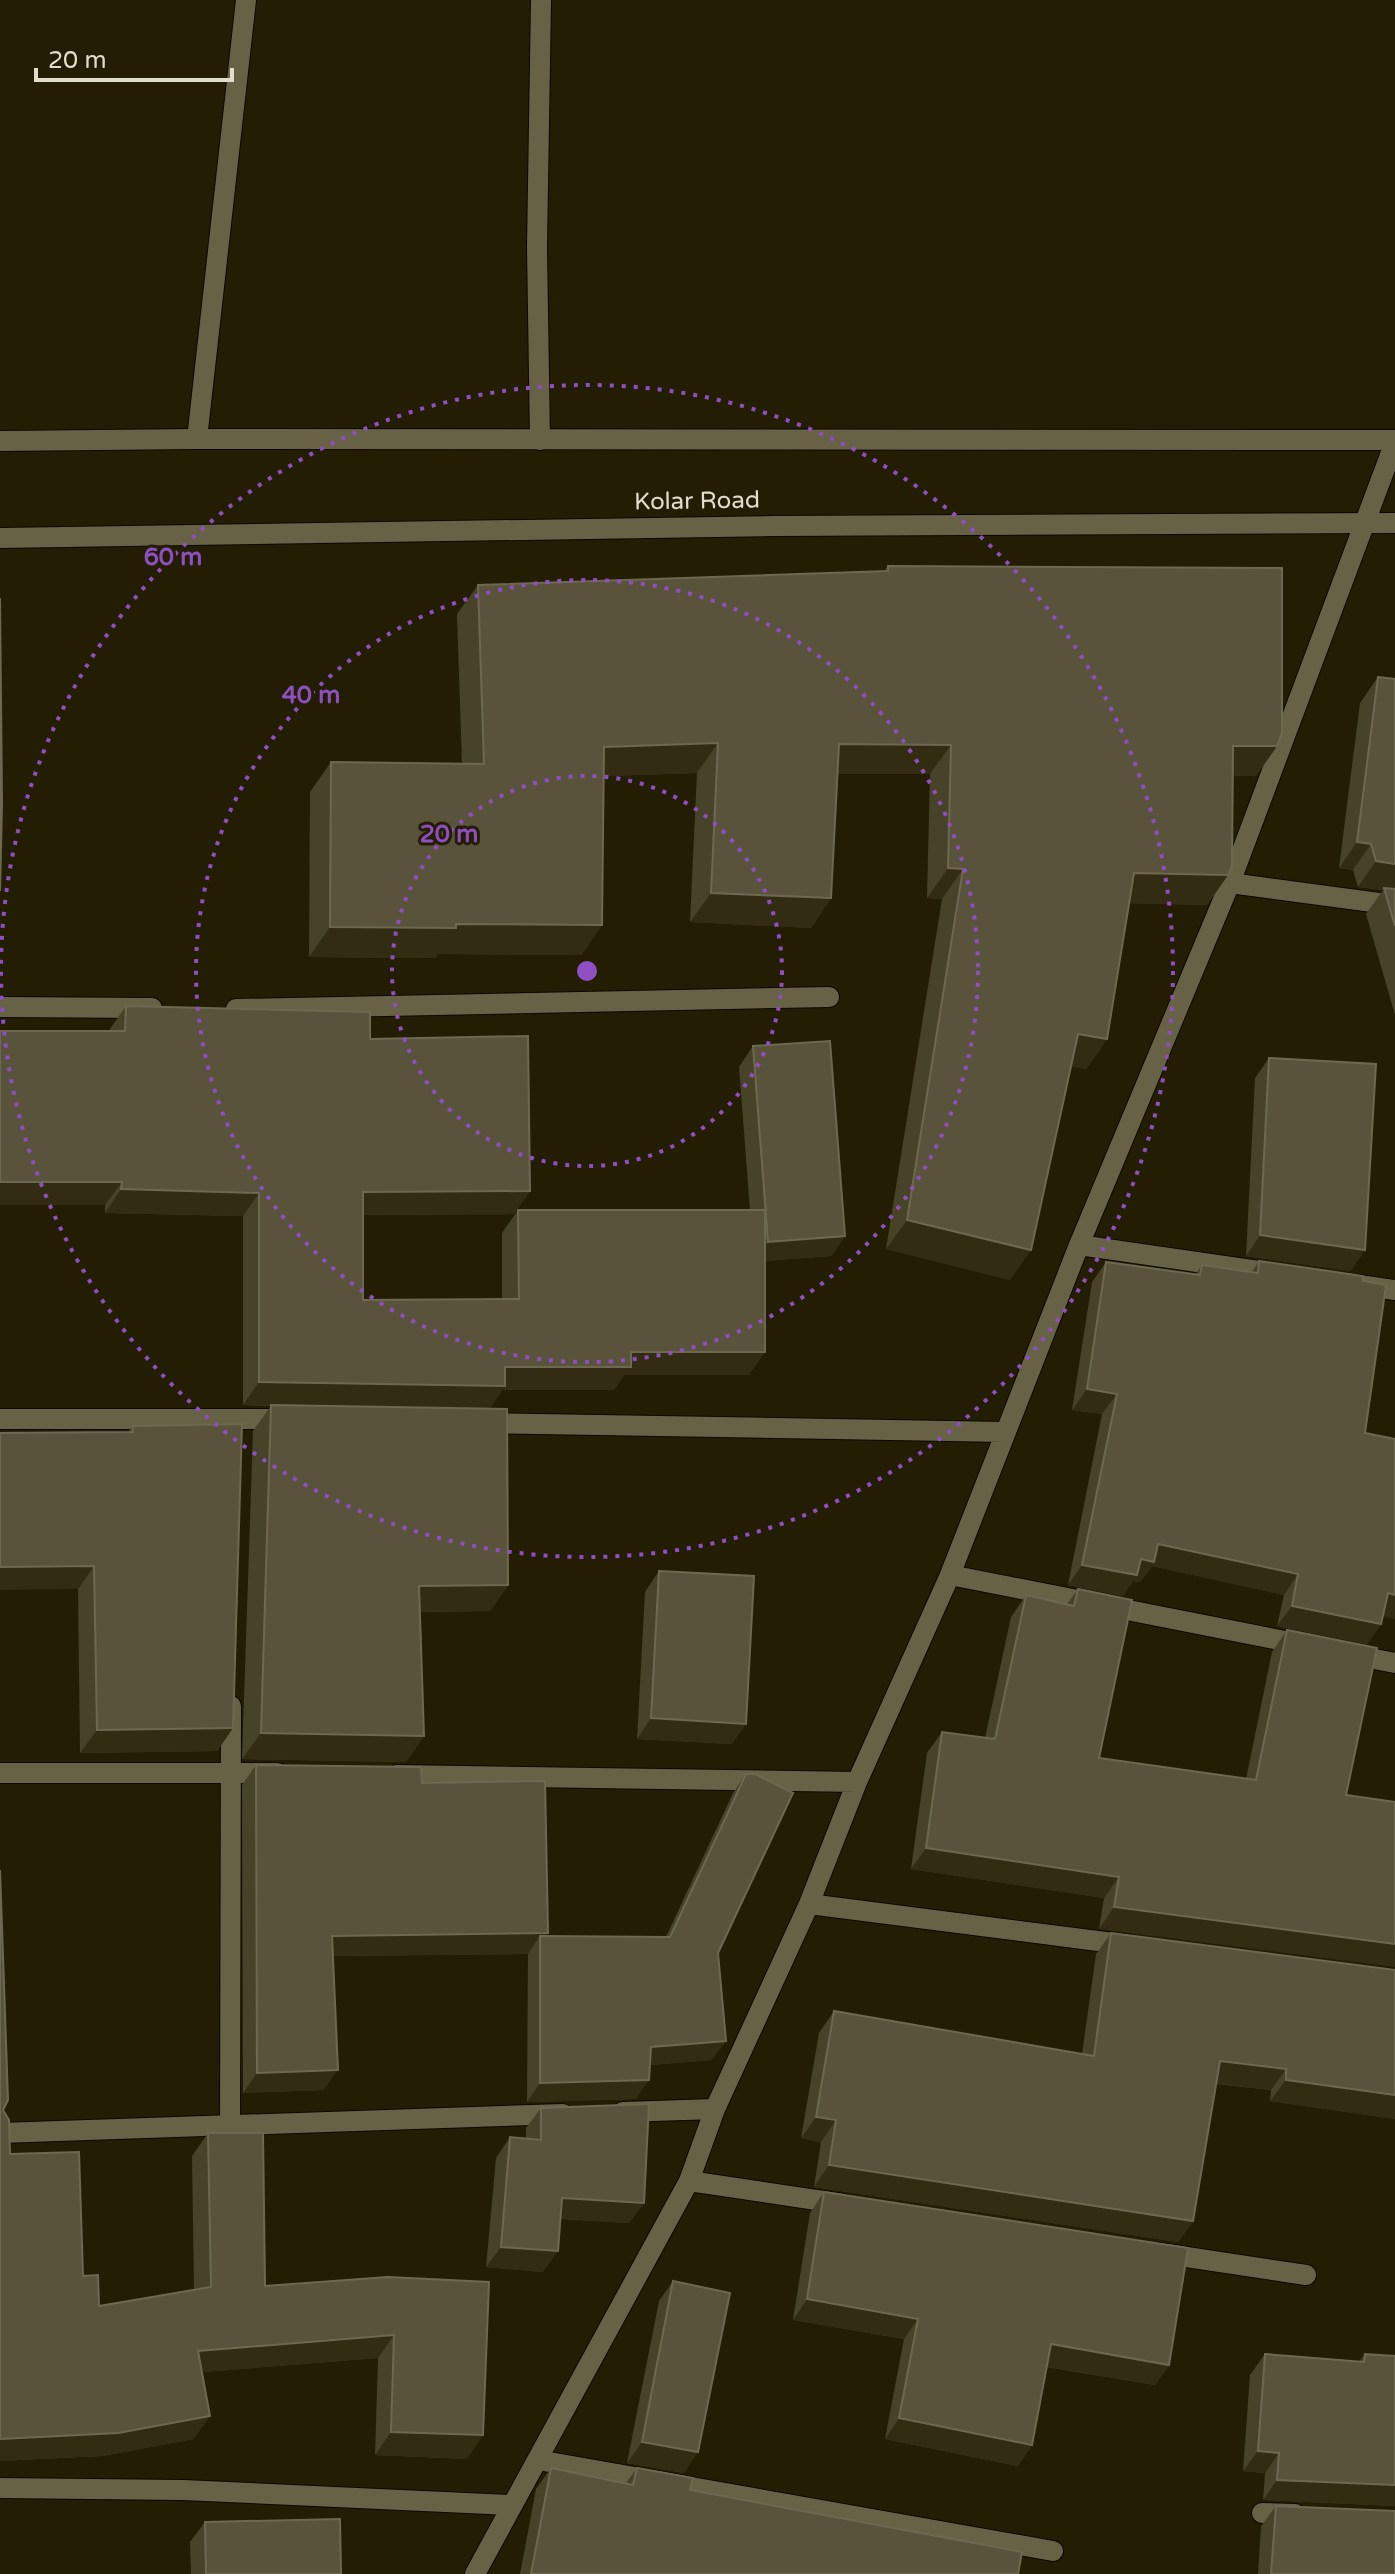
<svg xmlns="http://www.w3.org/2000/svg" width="1395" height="2574" font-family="'Varela Round',sans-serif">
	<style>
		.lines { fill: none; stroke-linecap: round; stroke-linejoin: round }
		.lane-casing { stroke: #0c0700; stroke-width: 22 }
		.street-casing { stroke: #0c0700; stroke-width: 22 }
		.secondary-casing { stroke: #0c0700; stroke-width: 22 }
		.lane { stroke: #676246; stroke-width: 20 }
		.street { stroke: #676246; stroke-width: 20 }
		.secondary { stroke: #676246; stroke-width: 20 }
		.wall { fill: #474328 }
		.shaded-wall { fill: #322d12 }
		.building { fill: #58533a; stroke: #6d6951; stroke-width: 2 }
		.ring { fill: none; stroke: #8f4fc2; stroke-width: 4; stroke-dasharray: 4 8 }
		.labels { text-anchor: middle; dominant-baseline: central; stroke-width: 6; stroke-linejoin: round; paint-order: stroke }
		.street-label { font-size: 24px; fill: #e0ddcd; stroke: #231e03 }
		.centre { fill: #8f4fc2; stroke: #231e03; stroke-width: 4 }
		.ring-label { font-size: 24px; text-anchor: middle; font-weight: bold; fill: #8f4fc2; stroke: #231e03; stroke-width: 6; stroke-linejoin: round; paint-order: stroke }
	</style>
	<rect width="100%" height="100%" fill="#231e03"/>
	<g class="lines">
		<defs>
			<path id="lane" d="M 540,440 L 537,247 L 541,0"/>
			<path id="street" d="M 197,439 L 246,0
				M 1230,883 L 1395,905
				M 0,1007 L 152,1008
				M 236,1009 L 829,997
				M 1079,1245 L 1280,1274
				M 1359,1285 L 1395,1290
				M 0,1419 L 289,1419
				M 481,1423 L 1005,1432
				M 950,1575 L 1305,1645
				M 1348,1654 L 1395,1663
				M 0,1773 L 277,1773
				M 397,1775 L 857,1782
				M 809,1904 L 1129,1945
				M 623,2112 L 715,2109
				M 230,2125 L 231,1706
				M 0,2133 L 563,2114
				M 689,2181 L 843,2204
				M 1160,2253 L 1306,2275
				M 538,2460 L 1053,2551
				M 0,2488 L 183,2490 L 512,2505
				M 1262,2513 L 1295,2514
				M 475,2574 L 689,2181 L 715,2109 L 809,1904 L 857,1782 L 950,1575 L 1079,1245 L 1230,883 L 1395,442"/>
			<path id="secondary" d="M 0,441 L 197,439 L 1395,440
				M 0,538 L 775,526 L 1395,523"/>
		</defs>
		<!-- lane casing -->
		<use href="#lane" class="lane-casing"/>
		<!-- street casing -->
		<use href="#street" class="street-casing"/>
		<!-- secondary casing -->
		<use href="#secondary" class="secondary-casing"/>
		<!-- lane -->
		<use href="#lane" class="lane"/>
		<!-- street -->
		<use href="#street" class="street"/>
		<!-- secondary -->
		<use href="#secondary" class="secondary"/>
	</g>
	<!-- wall -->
	<path class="wall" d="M 888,566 L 1277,746 L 1256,776 L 1233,776 L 1228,875 L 1207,905 L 1129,903 L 1107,1039 L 1086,1069 L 1071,1066 L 1010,1280 L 886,1249 L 942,899 L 927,898 L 930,774 L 837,774 L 831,898 L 811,928 L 690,922 L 697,773 L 603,776 L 602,925 L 581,955 L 438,954 L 435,958 L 309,957 L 310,792 L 331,762 L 462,764 L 457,614 L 478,585 L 884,571 Z
		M 1378,677 L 1395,679 L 1395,1015 L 1366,914 L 1383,890 L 1358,887 L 1353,870 L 1339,868 L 1360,703 Z
		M 126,1006 L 370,1039 L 530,1191 L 514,1214 L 363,1215 L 363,1300 L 502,1299 L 502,1233 L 518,1210 L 750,1210 L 739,1067 L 753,1046 L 845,1236 L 831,1256 L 765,1261 L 749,1375 L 624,1375 L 614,1390 L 502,1390 L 489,1409 L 508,1585 L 490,1611 L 420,1612 L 424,1736 L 406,1762 L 242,1759 L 253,1431 L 271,1406 L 243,1405 L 243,1216 L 105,1213 L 110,1029 Z
		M 1269,1058 L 1351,1271 L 1246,1256 L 1255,1078 Z
		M 1259,1261 L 1365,1433 L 1395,1439 L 1395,1619 L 1383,1616 L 1381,1624 L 1367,1644 L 1277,1626 L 1284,1595 L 1152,1566 L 1140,1582 L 1133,1581 L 1123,1596 L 1068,1585 L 1102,1414 L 1072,1410 L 1092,1282 L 1106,1262 L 1195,1275 L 1202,1265 L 1252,1272 Z
		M 132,1426 L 233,1728 L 217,1751 L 80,1753 L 78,1589 L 128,1432 Z
		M 659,1571 L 732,1744 L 637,1739 L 645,1592 Z
		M 1078,1589 L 1099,1758 L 1246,1779 L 1272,1652 L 1287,1630 L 1346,1795 L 1099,1929 L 1104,1898 L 911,1869 L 927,1753 L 942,1732 L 985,1738 L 1011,1617 L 1026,1595 L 1067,1604 Z
		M 256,1765 L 422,1783 L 548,1933 L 546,1936 L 666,1937 L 733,1793 L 746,1774 L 718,1953 L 712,2060 L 650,2065 L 636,2099 L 527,2102 L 528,1954 L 333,1956 L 324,2090 L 243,2093 L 242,1785 Z
		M 1111,1933 L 1395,1970 L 1395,2119 L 1270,2101 L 1271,2090 L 1216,2084 L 1193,2221 L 1178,2242 L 814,2187 L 821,2142 L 801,2138 L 819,2033 L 834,2011 L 1082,2054 L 1096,1954 Z
		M 541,2108 L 644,2203 L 629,2223 L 560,2219 L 543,2272 L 486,2267 L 496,2158 L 510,2137 L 526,2139 L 526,2128 Z
		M 3,2110 L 10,2154 L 83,2276 L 99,2306 L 194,2289 L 192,2156 L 208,2133 L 265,2286 L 388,2277 L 467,2459 L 375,2455 L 378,2358 L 202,2372 L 194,2439 L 102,2456 L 0,2461 Z
		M 824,2192 L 1169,2365 L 1155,2385 L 1047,2367 L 1032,2445 L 1018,2466 L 885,2439 L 904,2339 L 793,2320 L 810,2213 Z
		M 673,2281 L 684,2473 L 627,2463 L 659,2301 Z
		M 1265,2354 L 1359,2362 L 1365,2354 L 1395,2356 L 1395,2506 L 1263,2500 L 1265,2473 L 1243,2471 L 1250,2375 Z
		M 551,2468 L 626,2483 L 637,2468 L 690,2490 L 1018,2574 L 520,2574 L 536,2489 Z
		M 1276,2506 L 1395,2574 L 1258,2574 L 1261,2526 Z
		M 205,2522 L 341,2574 L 191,2574 L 190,2542 Z"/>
	<!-- shaded-wall -->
	<path class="shaded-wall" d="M 718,743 L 697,773 L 583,777 L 604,747 Z
		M 839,744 L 951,745 L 930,774 L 818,774 Z
		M 1233,746 L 1277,746 L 1256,776 L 1212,776 Z
		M 1357,842 L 1371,844 L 1353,870 L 1339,868 Z
		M 1376,861 L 1395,864 L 1395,892 L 1384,888 L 1383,890 L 1358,887 Z
		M 948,868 L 963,869 L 942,899 L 927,898 Z
		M 1134,873 L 1228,875 L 1207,905 L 1113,903 Z
		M 711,893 L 831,898 L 811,928 L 690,922 Z
		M 456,924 L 602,925 L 581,955 L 438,954 L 435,958 L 309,957 L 330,927 Z
		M 1078,1034 L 1107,1039 L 1086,1069 L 1057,1064 Z
		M 0,1182 L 122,1182 L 105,1205 L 0,1205 Z
		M 121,1189 L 259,1193 L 243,1216 L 105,1213 Z
		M 530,1191 L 514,1214 L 346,1215 L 363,1192 Z
		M 907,1220 L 1031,1250 L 1010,1280 L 886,1249 Z
		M 1260,1235 L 1365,1250 L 1351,1271 L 1246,1256 Z
		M 845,1236 L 831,1256 L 753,1262 L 768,1242 Z
		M 631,1352 L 765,1352 L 749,1375 L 624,1375 L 614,1390 L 502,1390 L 489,1410 L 243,1405 L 259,1382 Z
		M 1087,1389 L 1117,1394 L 1102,1414 L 1072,1410 Z
		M 1158,1544 L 1298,1574 L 1284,1595 L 1152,1566 L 1140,1582 L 1133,1581 L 1123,1596 L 1068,1585 L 1082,1565 L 1141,1559 Z
		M 94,1566 L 78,1589 L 0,1590 L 0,1567 Z
		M 508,1585 L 490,1611 L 401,1612 L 419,1586 Z
		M 1388,1593 L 1395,1595 L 1395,1619 L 1373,1614 Z
		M 1292,1606 L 1381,1624 L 1367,1644 L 1277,1626 Z
		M 651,1718 L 746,1724 L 732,1744 L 637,1739 Z
		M 233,1728 L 217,1751 L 80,1753 L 97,1730 Z
		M 261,1733 L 424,1736 L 406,1762 L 242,1759 Z
		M 926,1848 L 1119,1877 L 1104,1898 L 911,1869 Z
		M 1114,1907 L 1395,1944 L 1395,1967 L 1099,1929 Z
		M 548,1933 L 540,1945 L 540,1936 L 528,1954 L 318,1956 L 332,1936 Z
		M 726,2041 L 712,2060 L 638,2066 L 651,2047 Z
		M 1220,2061 L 1286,2069 L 1271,2090 L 1205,2082 Z
		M 338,2070 L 324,2090 L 243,2093 L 257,2073 Z
		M 649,2080 L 636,2099 L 527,2102 L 540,2083 Z
		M 1286,2080 L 1395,2095 L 1395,2119 L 1270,2101 Z
		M 816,2117 L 836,2120 L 821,2142 L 801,2138 Z
		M 829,2165 L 1193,2221 L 1178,2242 L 814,2187 Z
		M 562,2198 L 644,2203 L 629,2223 L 548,2218 Z
		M 501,2247 L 558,2251 L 543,2272 L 486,2267 Z
		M 807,2299 L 918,2319 L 904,2339 L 793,2320 Z
		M 394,2335 L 378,2358 L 182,2374 L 198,2351 Z
		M 1051,2344 L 1169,2365 L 1155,2385 L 1037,2365 Z
		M 210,2416 L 194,2439 L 102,2456 L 0,2461 L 0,2439 Z
		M 899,2418 L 1032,2445 L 1018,2466 L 885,2439 Z
		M 391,2432 L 483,2435 L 467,2459 L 375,2455 Z
		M 642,2442 L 698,2452 L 684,2473 L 627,2463 Z
		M 1258,2451 L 1279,2453 L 1265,2473 L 1243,2471 Z
		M 1277,2480 L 1395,2485 L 1395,2506 L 1263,2500 Z"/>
	<!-- building -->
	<path class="building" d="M 888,566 L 1282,568 L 1282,733 L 1277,746 L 1233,746 L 1232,866 L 1228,875 L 1134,873 L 1107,1039 L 1078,1034 L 1031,1250 L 907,1220 L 963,869 L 948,868 L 951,745 L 839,744 L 831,898 L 711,893 L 718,743 L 604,747 L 602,925 L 456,924 L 456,928 L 330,927 L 331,762 L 484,764 L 478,585 L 888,571 Z
		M 0,598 L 2,804 L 0,891 Z
		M 1378,677 L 1395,679 L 1395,864 L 1376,861 L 1371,844 L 1357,842 Z
		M 1384,888 L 1395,889 L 1395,926 Z
		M 126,1006 L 370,1012 L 370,1039 L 528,1036 L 530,1191 L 363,1192 L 363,1300 L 519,1299 L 518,1210 L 765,1210 L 765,1352 L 631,1352 L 631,1367 L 505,1367 L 505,1386 L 259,1382 L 259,1193 L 121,1189 L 122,1182 L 0,1182 L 0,1031 L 125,1031 Z
		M 830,1041 L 845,1236 L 768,1242 L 753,1046 Z
		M 1269,1058 L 1376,1064 L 1365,1250 L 1260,1235 Z
		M 1259,1261 L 1363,1276 L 1363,1281 L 1386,1285 L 1365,1433 L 1395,1439 L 1395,1595 L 1388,1593 L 1381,1624 L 1292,1606 L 1298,1574 L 1158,1544 L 1154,1562 L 1141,1559 L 1137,1575 L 1082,1565 L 1117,1394 L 1087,1389 L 1106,1262 L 1200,1275 L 1202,1265 L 1258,1273 Z
		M 271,1405 L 507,1409 L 508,1585 L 419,1586 L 424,1736 L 261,1733 Z
		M 242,1424 L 233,1728 L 97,1730 L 94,1566 L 0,1567 L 0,1433 L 133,1432 L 132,1426 Z
		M 659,1571 L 754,1576 L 746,1724 L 651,1718 Z
		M 1078,1589 L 1132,1600 L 1099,1758 L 1256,1780 L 1287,1630 L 1377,1648 L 1346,1795 L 1395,1802 L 1395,1944 L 1114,1907 L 1119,1877 L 926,1848 L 942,1732 L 995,1739 L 1026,1595 L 1074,1606 Z
		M 256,1765 L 421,1767 L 422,1783 L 545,1781 L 548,1933 L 332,1936 L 338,2070 L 257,2073 Z
		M 746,1774 L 755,1774 L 793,1793 L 718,1953 L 726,2041 L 651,2047 L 649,2080 L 540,2083 L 540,1936 L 670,1937 Z
		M 0,1870 L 8,2100 L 3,2110 L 9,2120 L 10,2154 L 79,2152 L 83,2276 L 98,2275 L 99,2306 L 211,2287 L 208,2133 L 263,2133 L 265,2286 L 388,2277 L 489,2282 L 483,2435 L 391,2432 L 394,2335 L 198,2351 L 210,2416 L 118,2433 L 0,2439 Z
		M 1111,1933 L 1395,1970 L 1395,2095 L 1286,2080 L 1286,2069 L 1220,2061 L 1193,2221 L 829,2165 L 836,2120 L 816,2117 L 834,2011 L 1094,2056 Z
		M 649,2104 L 644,2203 L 562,2198 L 558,2251 L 501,2247 L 510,2137 L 541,2140 L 541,2108 Z
		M 824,2192 L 1188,2248 L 1169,2365 L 1051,2344 L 1032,2445 L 899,2418 L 918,2319 L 807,2299 Z
		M 673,2281 L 730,2293 L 698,2452 L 642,2442 Z
		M 1265,2354 L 1364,2362 L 1365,2354 L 1395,2356 L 1395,2485 L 1277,2480 L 1279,2453 L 1258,2451 Z
		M 551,2468 L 633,2485 L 637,2468 L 693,2478 L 690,2490 L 1022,2552 L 1018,2574 L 531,2574 Z
		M 1276,2506 L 1395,2511 L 1395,2574 L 1271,2574 Z
		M 340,2519 L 341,2574 L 206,2574 L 205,2522 Z"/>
	<!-- distance rings -->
	<g class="ring">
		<circle cx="587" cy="971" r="195"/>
		<circle cx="587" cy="971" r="391"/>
		<circle cx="587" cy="971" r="586"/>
	</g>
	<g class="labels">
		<!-- street labels -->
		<g class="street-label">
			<text transform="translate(697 501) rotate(-1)">Kolar Road</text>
		</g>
	</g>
	<circle cx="587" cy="971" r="12" class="centre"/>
	<g class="ring-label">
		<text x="173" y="565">60 m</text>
		<text x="311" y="703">40 m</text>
		<text x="449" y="842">20 m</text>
	</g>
	<!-- scale -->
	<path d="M36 68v12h196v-12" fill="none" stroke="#e0ddcd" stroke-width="4"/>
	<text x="48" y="68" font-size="24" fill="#e0ddcd" stroke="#231e03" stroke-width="6" paint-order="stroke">20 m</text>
</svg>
